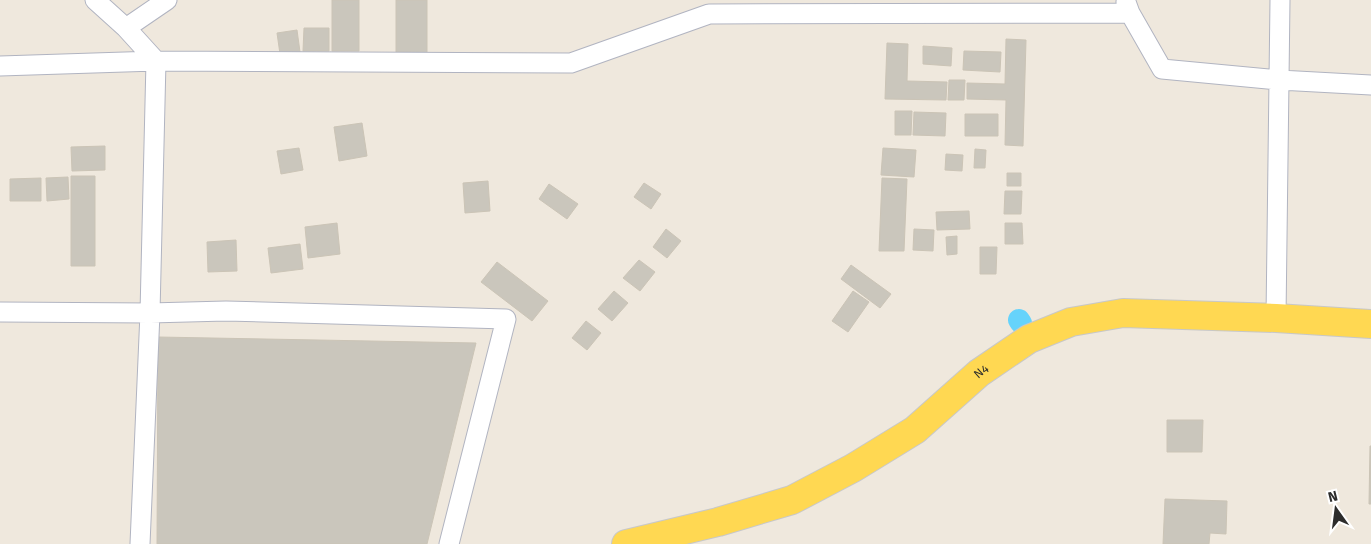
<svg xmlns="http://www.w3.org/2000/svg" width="1371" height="544" font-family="'Fira Sans',sans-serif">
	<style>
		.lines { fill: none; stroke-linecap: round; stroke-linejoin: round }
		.canal { stroke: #66d3fb; stroke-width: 22 }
		.building { fill: #cac6bc; stroke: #cbc4b6 }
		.street-casing { stroke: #b1b4c1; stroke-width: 21 }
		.primary-casing { stroke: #c8c8c8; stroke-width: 30 }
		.street { stroke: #fff; stroke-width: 19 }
		.primary { stroke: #ffd852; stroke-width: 28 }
		.labels { text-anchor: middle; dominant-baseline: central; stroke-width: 5; stroke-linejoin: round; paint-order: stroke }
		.street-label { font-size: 12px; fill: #2c2c2c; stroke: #fff }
	</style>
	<rect width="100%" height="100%" fill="#efe8dd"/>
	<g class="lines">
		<!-- canal -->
		<path class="canal" d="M 1019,320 L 1021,323"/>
	</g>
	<!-- building -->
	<path class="building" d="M 332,0 L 359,0 L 359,51 L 332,51 Z
		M 396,0 L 427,0 L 427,53 L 396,52 Z
		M 304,28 L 329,28 L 329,51 L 303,51 Z
		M 297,30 L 300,52 L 280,54 L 277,33 Z
		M 1006,39 L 1026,40 L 1023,146 L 1005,145 L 1006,100 L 967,99 L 967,83 L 1005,84 Z
		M 887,43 L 908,44 L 907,81 L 947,82 L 946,100 L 885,99 Z
		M 923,46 L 952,48 L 951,66 L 923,64 Z
		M 964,51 L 1001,52 L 1000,72 L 963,70 Z
		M 949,80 L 965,80 L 964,100 L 948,100 Z
		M 895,111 L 912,111 L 911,135 L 895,135 Z
		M 914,112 L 946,113 L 945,136 L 913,135 Z
		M 965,114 L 998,114 L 998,136 L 965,136 Z
		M 362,123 L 367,156 L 339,161 L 334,127 Z
		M 105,146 L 105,170 L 72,171 L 71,147 Z
		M 299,148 L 303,170 L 281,174 L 277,151 Z
		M 883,148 L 916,150 L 914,177 L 881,175 Z
		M 975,149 L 986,150 L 985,168 L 974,168 Z
		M 946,154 L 963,155 L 962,171 L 945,170 Z
		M 1007,173 L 1021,173 L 1021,186 L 1007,186 Z
		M 71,176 L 95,176 L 95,266 L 71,266 Z
		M 68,177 L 69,199 L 47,201 L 46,178 Z
		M 41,178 L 41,201 L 10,201 L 10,179 Z
		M 882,178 L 907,179 L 904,251 L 879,251 Z
		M 488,181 L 490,211 L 465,213 L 463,183 Z
		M 644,183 L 661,194 L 651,209 L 634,197 Z
		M 549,184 L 578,204 L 567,219 L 539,199 Z
		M 1005,191 L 1022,191 L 1021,214 L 1004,214 Z
		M 969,211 L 970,229 L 937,230 L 936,212 Z
		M 337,223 L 340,254 L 308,258 L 305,227 Z
		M 1005,223 L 1022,223 L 1023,244 L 1005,244 Z
		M 666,229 L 681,241 L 667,258 L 653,247 Z
		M 914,229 L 934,230 L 933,251 L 913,250 Z
		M 957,236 L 957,254 L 947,255 L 946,237 Z
		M 236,240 L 237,271 L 208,272 L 207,242 Z
		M 300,244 L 303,269 L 271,273 L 268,248 Z
		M 980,247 L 997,247 L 996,274 L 980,274 Z
		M 639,260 L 655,272 L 640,291 L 623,278 Z
		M 497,262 L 548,301 L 532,321 L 481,282 Z
		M 851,265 L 891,294 L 880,308 L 841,279 Z
		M 614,291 L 628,303 L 612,321 L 598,309 Z
		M 853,291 L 869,302 L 848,332 L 832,321 Z
		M 586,321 L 601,333 L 587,350 L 572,338 Z
		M 158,337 L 476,343 L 427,544 L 157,544 Z
		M 1167,420 L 1203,420 L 1202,452 L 1167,452 Z
		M 1370,446 L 1371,446 L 1371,504 L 1369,504 Z
		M 1165,499 L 1227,501 L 1226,534 L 1210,533 L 1209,544 L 1163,544 Z"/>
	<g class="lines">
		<defs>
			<path id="street" d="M 95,0 L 126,28 L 167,0
				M 1126,2 L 1130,13 L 1162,69 L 1279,80 L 1371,85
				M 126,28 L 156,61 L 150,313 L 140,544
				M 0,66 L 156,61 L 571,63 L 709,14 L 1130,13
				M 0,312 L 150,313 L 226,311 L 506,319 L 449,544
				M 1276,318 L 1280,0"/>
			<g id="primary">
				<path id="s1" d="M 626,544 L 718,522 L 792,500 L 853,468 L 915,430 L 979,373 L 1029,339 L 1071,322 L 1123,313 L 1276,318 L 1371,324"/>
			</g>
		</defs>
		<!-- street casing -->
		<use href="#street" class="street-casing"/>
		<!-- primary casing -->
		<use href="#primary" class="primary-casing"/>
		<!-- street -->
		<use href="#street" class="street"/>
		<!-- primary -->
		<use href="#primary" class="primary"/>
	</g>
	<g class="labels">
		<!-- street labels -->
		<g class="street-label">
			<text stroke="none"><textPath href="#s1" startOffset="402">N4</textPath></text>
		</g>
	</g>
	<!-- north arrow -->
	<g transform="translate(1336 509) rotate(346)" stroke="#ffffff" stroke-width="4" paint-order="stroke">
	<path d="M0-4L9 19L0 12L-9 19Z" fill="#2c2c2c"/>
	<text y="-8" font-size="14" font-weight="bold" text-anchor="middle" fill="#2c2c2c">N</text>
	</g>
</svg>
